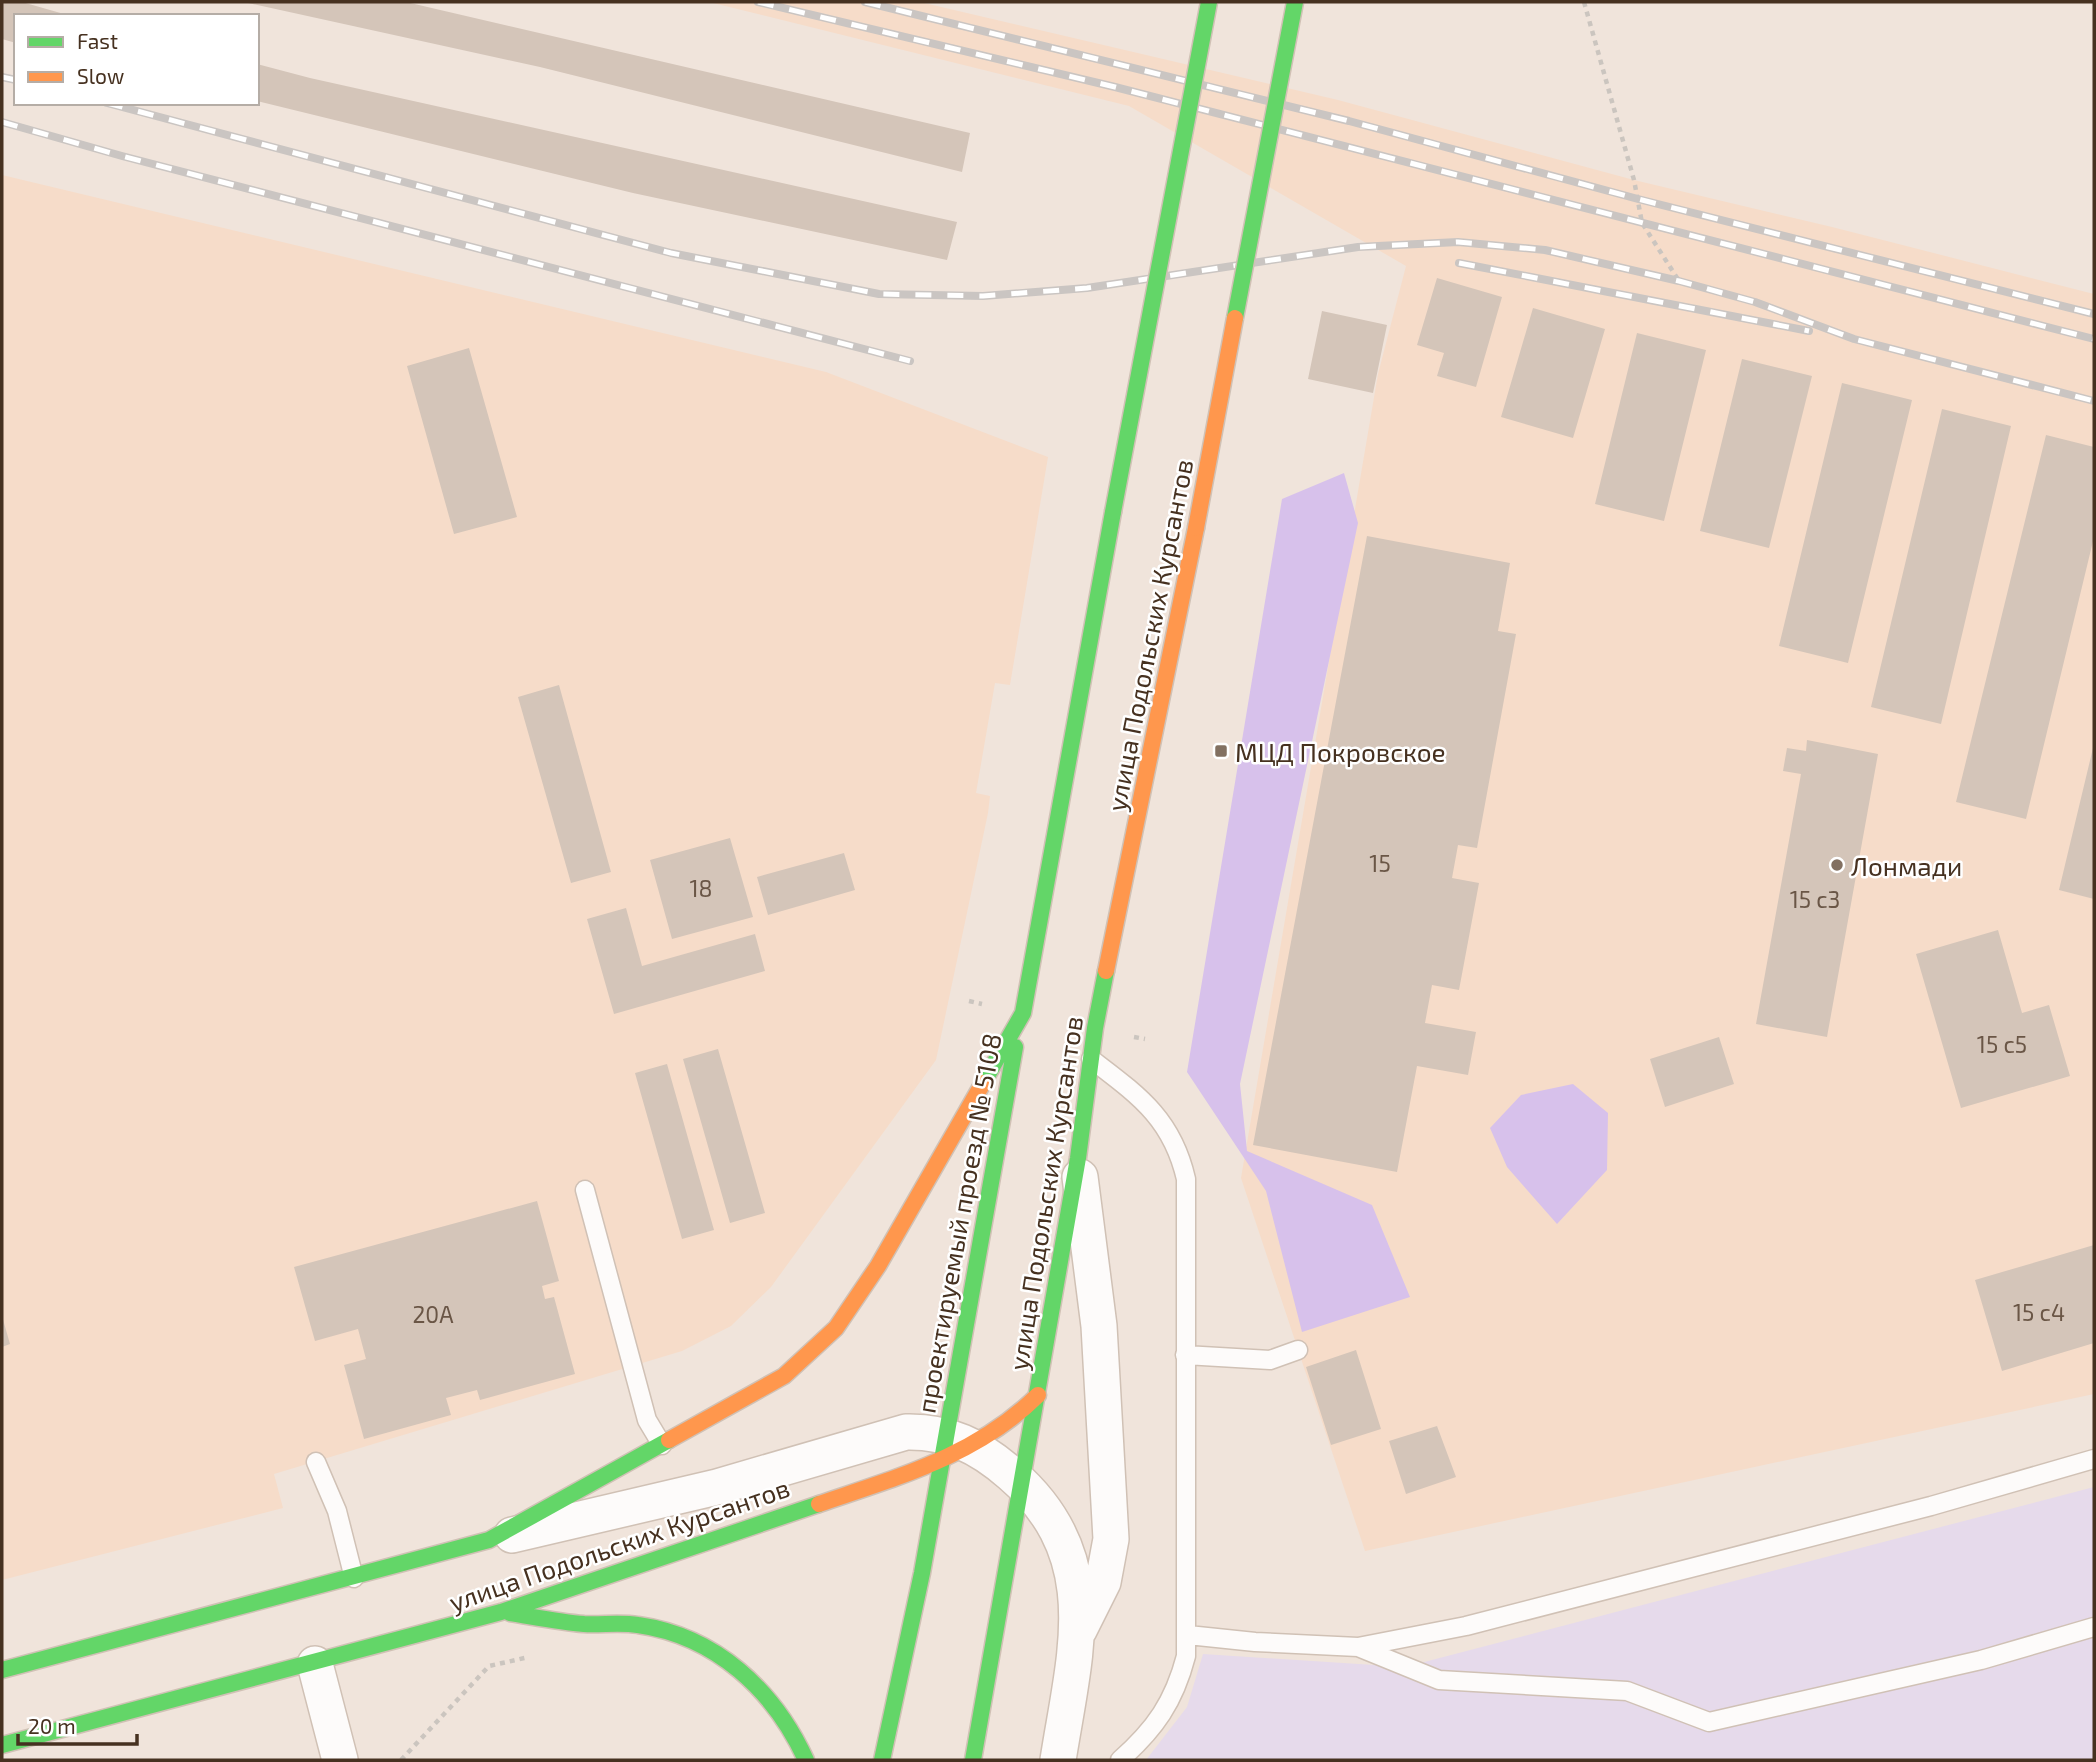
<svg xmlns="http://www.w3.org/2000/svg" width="2096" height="1762" font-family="'Exo 2',sans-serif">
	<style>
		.built { fill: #f6dcc9 }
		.green { fill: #e6daeb }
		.forest { fill: #d7c1eb }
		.building { fill: #d4c5b9 }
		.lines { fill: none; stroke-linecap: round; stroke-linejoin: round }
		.lane-casing { stroke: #d0c1b5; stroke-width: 21 }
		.street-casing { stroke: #d0c1b5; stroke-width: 38 }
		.fast-casing { stroke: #d0c1b5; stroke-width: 19 }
		.slow-casing { stroke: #d0c1b5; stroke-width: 19 }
		.path { stroke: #cbc5bf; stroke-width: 4.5; stroke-dasharray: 5 5; stroke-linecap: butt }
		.lane { stroke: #fdfbfa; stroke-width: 18 }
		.street { stroke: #fdfbfa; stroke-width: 35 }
		.fast { stroke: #63d668; stroke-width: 16 }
		.slow { stroke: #ff974d; stroke-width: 16 }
		.rail-casing { stroke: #cac5c2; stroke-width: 8 }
		.rail { stroke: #fff; stroke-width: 5; stroke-dasharray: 16; stroke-linecap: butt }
		.fast-bridge-casing { stroke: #d0c1b5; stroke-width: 19; stroke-linecap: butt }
		.slow-bridge-casing { stroke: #d0c1b5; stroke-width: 19; stroke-linecap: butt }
		.fast-bridge { stroke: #63d668; stroke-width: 16 }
		.slow-bridge { stroke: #ff974d; stroke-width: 16 }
		.poi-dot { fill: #827061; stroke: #fff; stroke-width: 2.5 }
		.labels { text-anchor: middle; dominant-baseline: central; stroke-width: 5; stroke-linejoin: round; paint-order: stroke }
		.number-label { font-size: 23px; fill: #6a5646 }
		.street-label { font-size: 26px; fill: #463120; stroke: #fff }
		.poi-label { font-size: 26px; fill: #463120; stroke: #fff; text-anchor: start }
	</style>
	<rect width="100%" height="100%" fill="#f0e4db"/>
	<!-- built -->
	<path class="built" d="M 709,2 L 920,2 L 1338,100 L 1634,180 L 1832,227 L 2094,294 L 2094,1394 L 1365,1551 L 1241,1178 L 1378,374 L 1406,266 L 1129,106 Z
		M 2,175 L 826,372 L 1048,457 L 1010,685 L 995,683 L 976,793 L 990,796 L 988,813 L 936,1060 L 771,1287 L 731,1326 L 682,1351 L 274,1474 L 283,1508 L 2,1580 Z"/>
	<!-- green -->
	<path class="green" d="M 2094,1487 L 2094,1760 L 1146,1760 L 1187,1707 L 1203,1654 L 1405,1667 Z"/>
	<!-- forest -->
	<path class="forest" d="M 1344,473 L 1358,523 L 1240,1084 L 1247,1151 L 1372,1205 L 1410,1297 L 1302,1332 L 1266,1191 L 1187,1072 L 1282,499 Z
		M 1573,1084 L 1608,1113 L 1607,1170 L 1557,1224 L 1507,1167 L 1490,1128 L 1521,1095 Z"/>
	<!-- building -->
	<path class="building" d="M 2,2 L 22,2 L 71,16 L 16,16 L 16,43 L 2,39 Z
		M 406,2 L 970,133 L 962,172 L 540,67 L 248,3 Z
		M 257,64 L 310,78 L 957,222 L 947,260 L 633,193 L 257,101 Z
		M 1437,278 L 1502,297 L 1476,387 L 1437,376 L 1444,353 L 1417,345 Z
		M 1533,308 L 1605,329 L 1573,438 L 1501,417 Z
		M 1322,311 L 1387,325 L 1373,393 L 1308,379 Z
		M 1637,333 L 1706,350 L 1664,521 L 1595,504 Z
		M 469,348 L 517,517 L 454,534 L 407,366 Z
		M 1742,359 L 1812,376 L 1769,548 L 1700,531 Z
		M 1842,383 L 1912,400 L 1848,663 L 1779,646 Z
		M 1942,409 L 2011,426 L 1941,724 L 1871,707 Z
		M 2046,435 L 2094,447 L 2094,537 L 2026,819 L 1956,802 Z
		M 1367,536 L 1510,563 L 1498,631 L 1516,634 L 1477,848 L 1458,845 L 1452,878 L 1479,883 L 1459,990 L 1432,985 L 1425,1023 L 1476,1032 L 1468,1075 L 1417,1066 L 1397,1172 L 1253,1145 Z
		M 559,685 L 611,872 L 571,883 L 518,697 Z
		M 1807,740 L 1878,754 L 1827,1037 L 1756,1024 L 1801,774 L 1783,771 L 1787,748 L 1806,751 Z
		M 2093,748 L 2094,748 L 2094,899 L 2059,890 Z
		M 730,838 L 753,917 L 672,939 L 650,860 Z
		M 844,853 L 855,890 L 768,915 L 757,877 Z
		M 626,908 L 642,966 L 755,934 L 765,971 L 614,1014 L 587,919 Z
		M 1998,930 L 2022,1013 L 2049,1005 L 2070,1076 L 1961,1108 L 1916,954 Z
		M 1719,1037 L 1734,1084 L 1665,1107 L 1650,1059 Z
		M 718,1049 L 765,1213 L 730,1223 L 683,1059 Z
		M 667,1064 L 714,1230 L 682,1239 L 635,1073 Z
		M 537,1201 L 559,1281 L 542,1286 L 545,1299 L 554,1297 L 575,1374 L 480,1400 L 477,1390 L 446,1398 L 451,1415 L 364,1439 L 344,1365 L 366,1359 L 358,1329 L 315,1341 L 294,1267 Z
		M 2094,1245 L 2094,1343 L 2002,1371 L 1975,1280 Z
		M 2,1316 L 10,1344 L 2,1347 Z
		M 1356,1350 L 1381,1429 L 1331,1445 L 1306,1367 Z
		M 1437,1426 L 1456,1477 L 1406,1494 L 1389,1441 Z"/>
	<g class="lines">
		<defs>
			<path id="lane" d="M 1091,1059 C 1138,1095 1172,1118 1186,1179 L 1186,1656 C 1174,1702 1155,1729 1120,1760
				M 585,1190 L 647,1420 L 662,1445
				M 1185,1355 L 1270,1360 L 1298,1350
				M 316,1462 L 337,1511 L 354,1578
				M 1188,1635 L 1255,1642 L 1358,1647 L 1466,1626 L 1931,1506 L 2094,1459
				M 1358,1647 L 1439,1680 L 1627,1691 L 1709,1722 L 1981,1660 L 2094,1627"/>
			<path id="street" d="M 512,1535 L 717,1487 L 906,1432 C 948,1431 979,1446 1011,1474 C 1106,1556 1075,1652 1058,1760
				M 1079,1630 L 1103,1582 L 1111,1539 L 1099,1326 L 1080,1177
				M 315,1664 L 340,1760"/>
			<path id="fast" d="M 983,1083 L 1023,1013 L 1113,512
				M 510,1613 C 535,1617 560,1622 584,1624 C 602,1625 620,1622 638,1625 C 716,1636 774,1690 806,1760
				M 2,1670 L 489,1540 L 669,1440
				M 2,1745 L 501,1612 L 819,1504
				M 882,1760 L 922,1573 L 1015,1047
				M 973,1760 L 1078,1158 L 1095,1028 L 1106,971"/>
			<path id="slow" d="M 1106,971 L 1196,528
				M 669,1440 L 784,1376 L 836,1328 L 878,1266 L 983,1083
				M 819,1504 C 898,1477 978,1455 1038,1395"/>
		</defs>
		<!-- lane casing -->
		<use href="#lane" class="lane-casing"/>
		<!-- street casing -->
		<use href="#street" class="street-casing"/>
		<!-- fast casing -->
		<use href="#fast" class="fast-casing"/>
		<!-- slow casing -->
		<use href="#slow" class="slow-casing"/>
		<!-- path -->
		<path class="path" d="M 1584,2 L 1634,180 L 1642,223 L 1679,281
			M 969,1001 L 982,1004
			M 1134,1037 L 1145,1039
			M 401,1760 L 489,1666 L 529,1657"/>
		<!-- lane -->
		<use href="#lane" class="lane"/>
		<!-- street -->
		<use href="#street" class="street"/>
		<!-- fast -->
		<use href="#fast" class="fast"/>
		<!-- slow -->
		<use href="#slow" class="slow"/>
		<defs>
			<path id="rail" d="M 758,2 L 1115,87 L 2094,339
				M 865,2 L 1349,121 L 1638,199 L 2094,314
				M 2,77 L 16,80
				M 107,103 L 671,253 L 879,294 L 983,296 L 1087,288 L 1358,247 L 1458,242 L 1545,250 L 1679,281 L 1755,302 L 1854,339 L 2094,401
				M 2,122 L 122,156 L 910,361
				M 1459,263 L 1809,331"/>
		</defs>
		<!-- rail casing -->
		<use href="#rail" class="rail-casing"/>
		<!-- rail -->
		<use href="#rail" class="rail"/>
		<defs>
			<path id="fast-bridge" d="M 1235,318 L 1295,2
				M 1113,512 L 1209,2"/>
			<path id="slow-bridge" d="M 1196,528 L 1235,318"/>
		</defs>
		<!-- fast-bridge casing -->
		<use href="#fast-bridge" class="fast-bridge-casing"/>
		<!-- slow-bridge casing -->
		<use href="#slow-bridge" class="slow-bridge-casing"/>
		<!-- fast-bridge -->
		<use href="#fast-bridge" class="fast-bridge"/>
		<!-- slow-bridge -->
		<use href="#slow-bridge" class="slow-bridge"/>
	</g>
	<!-- markers -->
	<g class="poi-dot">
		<rect x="1214" y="744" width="14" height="14" rx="3.5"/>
		<circle cx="1837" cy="865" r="7"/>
	</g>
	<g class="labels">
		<!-- number labels -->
		<g class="number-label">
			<text x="1380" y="863">15</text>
			<text x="701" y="888">18</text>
			<text x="1815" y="899">15 с3</text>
			<text x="2002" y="1044">15 с5</text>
			<text x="2039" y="1312">15 с4</text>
			<text x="433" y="1314">20А</text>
		</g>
		<!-- street labels -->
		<g class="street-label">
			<text transform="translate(1149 635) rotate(-79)">улица Подольских Курсантов</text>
			<text transform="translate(1045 1193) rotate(-81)">улица Подольских Курсантов</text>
			<text transform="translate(958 1223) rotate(-80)">проектируемый проезд № 5108</text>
			<text transform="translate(619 1544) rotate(-19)">улица Подольских Курсантов</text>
		</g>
		<!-- poi labels -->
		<g class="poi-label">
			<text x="1235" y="751">МЦД Покровское</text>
			<text x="1851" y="865">Лонмади</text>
		</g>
	</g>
	<!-- border -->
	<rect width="2096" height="1762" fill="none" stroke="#463120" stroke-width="7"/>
	<!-- legend -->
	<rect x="14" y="14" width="245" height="91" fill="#ffffff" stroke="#b5ada6" stroke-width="2"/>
	<rect x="28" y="37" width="35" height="10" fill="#63d668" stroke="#b5ada6" stroke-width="2"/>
	<text x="77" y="49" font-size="21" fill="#463120">Fast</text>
	<rect x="28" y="72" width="35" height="10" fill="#ff974d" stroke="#b5ada6" stroke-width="2"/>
	<text x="77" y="84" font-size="21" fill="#463120">Slow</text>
	<!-- scale -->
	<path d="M18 1734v10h119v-10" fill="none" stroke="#463120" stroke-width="3.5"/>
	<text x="28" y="1734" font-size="21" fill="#463120" stroke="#ffffff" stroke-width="5" paint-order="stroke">20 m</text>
</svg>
